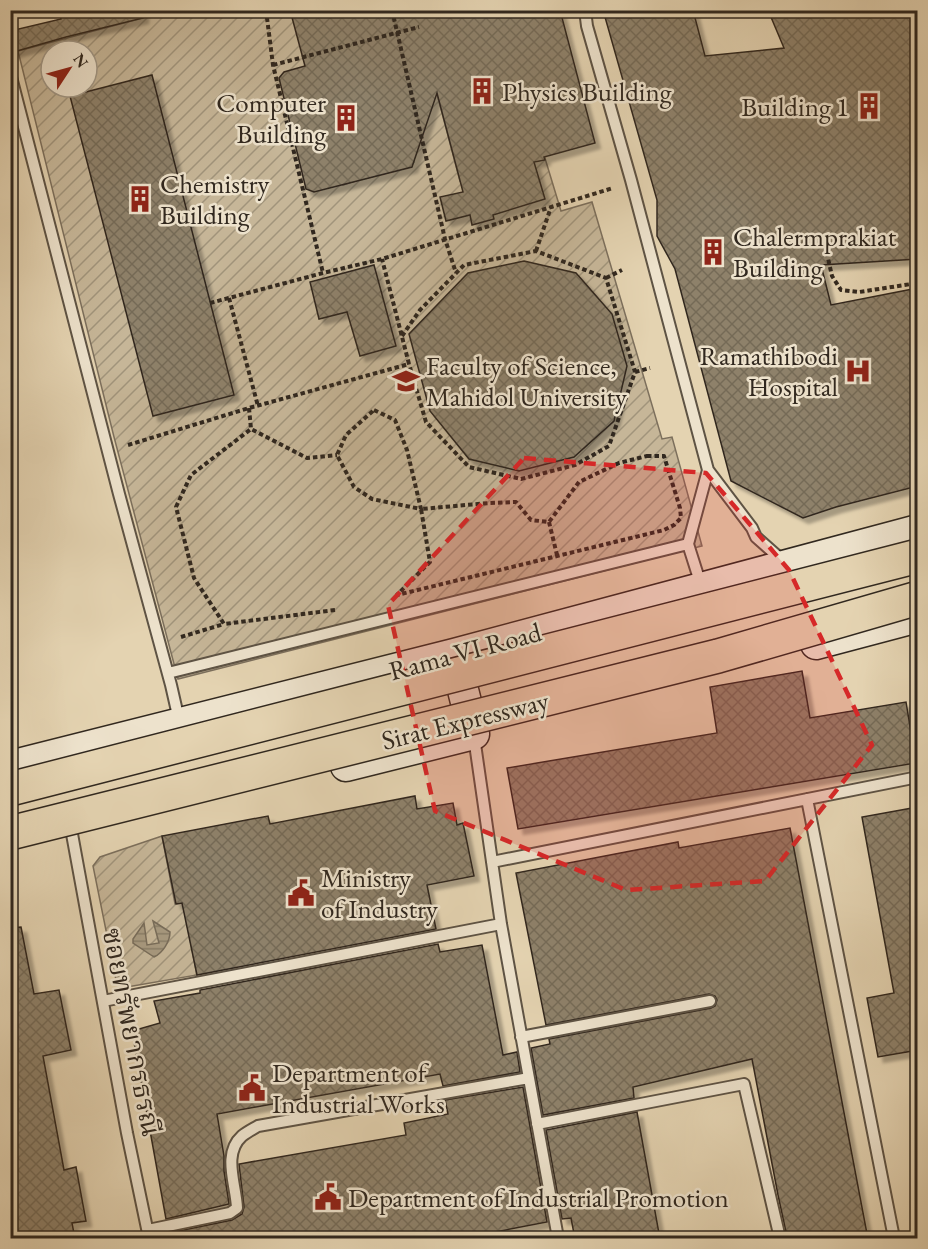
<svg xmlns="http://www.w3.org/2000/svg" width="928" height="1249" font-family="'EB Garamond','Noto Serif Thai',serif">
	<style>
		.garden { fill: url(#garden-furrows); stroke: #7c6f5c; stroke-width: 1.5; fill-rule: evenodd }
		.water { fill: url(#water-rules); stroke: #786c59; stroke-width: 1.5 }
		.building { fill: url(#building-cross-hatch); stroke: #31281f; stroke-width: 1.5; filter: url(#shadow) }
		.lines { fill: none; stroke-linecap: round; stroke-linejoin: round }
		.service-casing { stroke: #5e5344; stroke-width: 14 }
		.secondary-casing { stroke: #31281f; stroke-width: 33 }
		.path { stroke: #31281f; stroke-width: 4; stroke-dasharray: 4.5 3; stroke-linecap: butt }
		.service { stroke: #ede2cc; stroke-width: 10 }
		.secondary { stroke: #ede2cc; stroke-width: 30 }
		.motorway-bridge-casing { stroke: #31281f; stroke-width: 36; stroke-linecap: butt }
		.motorway-bridge { stroke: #e4d3b1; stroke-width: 33 }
		.marked { fill: #d62828; fill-opacity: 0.2; stroke: #d62828; stroke-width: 4.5; stroke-dasharray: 12 8; stroke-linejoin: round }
		.labels { text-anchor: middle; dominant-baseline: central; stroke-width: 5; stroke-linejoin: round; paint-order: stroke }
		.poi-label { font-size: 27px; fill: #31281f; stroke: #ede2cc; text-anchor: start }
		.street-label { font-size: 27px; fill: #31281f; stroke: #ede2cc }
	</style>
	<defs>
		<pattern id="garden-furrows" width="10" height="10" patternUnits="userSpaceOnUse" patternTransform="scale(1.5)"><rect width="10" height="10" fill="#c6b698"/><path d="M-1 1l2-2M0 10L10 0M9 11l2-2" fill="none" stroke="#a1947b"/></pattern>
		<pattern id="water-rules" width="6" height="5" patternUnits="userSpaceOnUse" patternTransform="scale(1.5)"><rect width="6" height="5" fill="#a7997f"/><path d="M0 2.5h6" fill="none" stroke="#897d67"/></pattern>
		<pattern id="building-cross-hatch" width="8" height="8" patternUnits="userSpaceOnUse" patternTransform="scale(1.5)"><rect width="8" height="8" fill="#8e816b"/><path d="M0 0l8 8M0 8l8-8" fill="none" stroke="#756a57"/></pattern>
		<filter id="shadow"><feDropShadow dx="5.5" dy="5.5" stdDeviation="1.5" flood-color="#0004"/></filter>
	</defs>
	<rect width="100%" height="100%" fill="#e4d3b1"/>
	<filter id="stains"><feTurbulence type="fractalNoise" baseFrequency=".00333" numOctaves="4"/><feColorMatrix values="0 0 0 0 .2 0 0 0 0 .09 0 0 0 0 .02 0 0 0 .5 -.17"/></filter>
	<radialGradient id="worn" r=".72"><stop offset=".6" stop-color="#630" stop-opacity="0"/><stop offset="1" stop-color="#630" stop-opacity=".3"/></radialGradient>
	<!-- garden -->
	<path class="garden" d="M 169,11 L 415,11 L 460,181 L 544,155 L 561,211 L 592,202 L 662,439 L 672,437 L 702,546 L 178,679 L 114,437 L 18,51 ZM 51,51 L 87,51 L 87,87 L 51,87 ZM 380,53 L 414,162 L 343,185 L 312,71 Z
		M 162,836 L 175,904 L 191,902 L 185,914 L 197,975 L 127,987 L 116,980 L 93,866 L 100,857 Z"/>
	<!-- water -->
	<path class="water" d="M 153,921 L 170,932 C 170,941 163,953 154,957 L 133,943 L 133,939 L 144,923 L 147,945 L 159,943 Z"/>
	<!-- building -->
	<path class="building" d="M 59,10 L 143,10 L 143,18 L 66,37 L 10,53 L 10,31 L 61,19 Z
		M 290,10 L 560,10 L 595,143 L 544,157 L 545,160 L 534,162 L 545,199 L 493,215 L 494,219 L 472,225 L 470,215 L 446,221 L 440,197 L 463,192 L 437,93 L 412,167 L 314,192 L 306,189 L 279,78 L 284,72 L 305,66 Z
		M 603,10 L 693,10 L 705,56 L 784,48 L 768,10 L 918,10 L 918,259 L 821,265 L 831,305 L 918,288 L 918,486 L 836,507 L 803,518 L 731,481 L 675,269 L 657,236 L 657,200 Z
		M 152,75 L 234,395 L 153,416 L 70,96 Z
		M 524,261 L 576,273 L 612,314 L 627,366 L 614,421 L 574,457 L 519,471 L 469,459 L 430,411 L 409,334 L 468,273 Z
		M 374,265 L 396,346 L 360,356 L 347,312 L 319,319 L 310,282 Z
		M 802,671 L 810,718 L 906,702 L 916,763 L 518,829 L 507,768 L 717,733 L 710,687 Z
		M 415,796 L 417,809 L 453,803 L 457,825 L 463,823 L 474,876 L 427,885 L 436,929 L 197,975 L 182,903 L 176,904 L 162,836 L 268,816 L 270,824 Z
		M 918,807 L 918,1050 L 878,1057 L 867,998 L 894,993 L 862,817 Z
		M 790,828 L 868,1239 L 786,1239 L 786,1232 L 778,1195 L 752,1059 L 633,1087 L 634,1098 L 543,1115 L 531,1048 L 550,1044 L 549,1039 L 711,1008 L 715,1006 L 717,1000 L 715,996 L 709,994 L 546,1025 L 516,873 L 678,842 L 679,848 Z
		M 21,927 L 34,994 L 59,990 L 71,1050 L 43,1056 L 64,1170 L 76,1167 L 86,1221 L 72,1223 L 75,1239 L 10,1239 L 10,928 Z
		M 438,944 L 440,952 L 482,945 L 503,1055 L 517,1052 L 520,1072 L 443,1086 L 440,1074 L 217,1114 L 224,1156 L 224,1171 L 229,1204 L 166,1219 L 132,1031 L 160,1023 L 154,1001 L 200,993 L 200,990 Z
		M 523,1087 L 547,1222 L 459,1239 L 170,1239 L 169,1233 L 232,1220 L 242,1214 L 244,1207 L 239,1164 L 406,1135 L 404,1123 L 448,1114 L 445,1100 Z
		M 637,1112 L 660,1239 L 575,1239 L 571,1218 L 562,1219 L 546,1130 Z"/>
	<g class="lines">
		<defs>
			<path id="service" d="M 585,10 L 587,26 L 631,180 L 708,470 L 752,528 L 756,537 L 783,561
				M 10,73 L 119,494 L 171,685 L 179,720
				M 688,544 L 708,470
				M 168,673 L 688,544 L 701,585
				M 474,737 L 501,924 L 558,1238
				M 807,799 L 894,1238
				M 72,834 L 127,1133 L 149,1238
				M 492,862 L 918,777
				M 103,1001 L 501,924
				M 521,1037 L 710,1001
				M 537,1124 L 744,1084 L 779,1234
				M 148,1230 L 230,1213 L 237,1208 C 236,1184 222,1154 242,1136 C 247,1132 253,1129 258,1126 L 529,1078"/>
			<path id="secondary" d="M 816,644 L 918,617
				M 454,654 L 474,734
				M 10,766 L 454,654 L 918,530
				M 346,766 L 474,734"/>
		</defs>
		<!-- service casing -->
		<use href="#service" class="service-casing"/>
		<!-- secondary casing -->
		<use href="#secondary" class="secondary-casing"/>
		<!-- path -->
		<path class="path" d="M 266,10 L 273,65 L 323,273
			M 392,10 L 445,239 L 456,273
			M 273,65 L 419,27
			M 825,245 L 832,276 L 841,290 L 859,292 L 918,283
			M 536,251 L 551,207
			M 606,278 L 622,270
			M 229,298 L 258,406
			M 210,303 L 323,273 L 382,259 L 613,188
			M 402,336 L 420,310 L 464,265 L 536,251 L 606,278 L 635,372 L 609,446 L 575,465 L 521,479 L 469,467 L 426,422 L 409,364
			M 635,372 L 650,368
			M 249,408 L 251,429
			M 374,410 L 395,420 L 407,450 L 421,509 L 372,499 L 354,487 L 337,455 L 346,435 Z
			M 128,445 L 249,408 L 409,364 L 382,259
			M 647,456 L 664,456 L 680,508 L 681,518 L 674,525 L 664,530 L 397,595 L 430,562 L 421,509 L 489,503 L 516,502 L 531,520 L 549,522 L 579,482 L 619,463 Z
			M 549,522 L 557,555
			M 335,610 L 224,624 L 194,578 L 176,507 L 191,475 L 251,429 L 307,458 L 337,455
			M 181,637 L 224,624"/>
		<!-- service -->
		<use href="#service" class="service"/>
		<!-- secondary -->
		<use href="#secondary" class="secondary"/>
		<defs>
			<path id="motorway-bridge" d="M 10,789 L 918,556
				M 10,833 L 718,656 L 918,598"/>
		</defs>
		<!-- motorway-bridge casing -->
		<use href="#motorway-bridge" class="motorway-bridge-casing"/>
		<!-- motorway-bridge -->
		<use href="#motorway-bridge" class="motorway-bridge"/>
	</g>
	<!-- marked area -->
	<path class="marked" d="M 524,458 L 706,473 L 789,570 L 872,745 L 765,881 L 626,890 L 435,811 L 388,605 Z"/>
	<!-- icons -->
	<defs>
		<symbol id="building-bare" viewBox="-9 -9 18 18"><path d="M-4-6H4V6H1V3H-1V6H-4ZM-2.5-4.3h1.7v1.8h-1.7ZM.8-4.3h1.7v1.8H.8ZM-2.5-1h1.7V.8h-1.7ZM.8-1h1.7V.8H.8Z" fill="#8f2418" stroke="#ede2cc" stroke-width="2.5" paint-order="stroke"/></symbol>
		<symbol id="hospital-bare" viewBox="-9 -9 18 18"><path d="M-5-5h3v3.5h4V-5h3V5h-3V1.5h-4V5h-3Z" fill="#8f2418" stroke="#ede2cc" stroke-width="2.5" paint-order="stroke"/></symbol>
		<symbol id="university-bare" viewBox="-9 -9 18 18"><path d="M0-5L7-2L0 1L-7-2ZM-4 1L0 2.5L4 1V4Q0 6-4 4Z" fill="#8f2418" stroke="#ede2cc" stroke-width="2.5" paint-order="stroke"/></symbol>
		<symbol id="civic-bare" viewBox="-9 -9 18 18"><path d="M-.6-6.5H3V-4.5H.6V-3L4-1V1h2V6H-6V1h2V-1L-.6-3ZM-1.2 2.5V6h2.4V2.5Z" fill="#8f2418" stroke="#ede2cc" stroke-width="2.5" paint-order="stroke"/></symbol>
	</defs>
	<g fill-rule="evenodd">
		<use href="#building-bare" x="463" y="72" width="38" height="38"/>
		<use href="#building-bare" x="850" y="87" width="38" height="38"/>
		<use href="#building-bare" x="327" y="99" width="38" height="38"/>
		<use href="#building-bare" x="121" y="180" width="38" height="38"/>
		<use href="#building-bare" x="694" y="233" width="38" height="38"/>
		<use href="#hospital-bare" x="839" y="352" width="38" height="38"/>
		<use href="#university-bare" x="387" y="362" width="38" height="38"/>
		<use href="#civic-bare" x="282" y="874" width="38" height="38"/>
		<use href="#civic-bare" x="233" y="1069" width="38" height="38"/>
		<use href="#civic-bare" x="309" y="1178" width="38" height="38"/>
	</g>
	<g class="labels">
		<!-- poi labels -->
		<g class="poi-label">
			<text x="502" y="91">Physics Building</text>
			<text x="326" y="102" text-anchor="end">Computer<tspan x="326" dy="31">Building</tspan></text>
			<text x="849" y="106" text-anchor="end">Building 1</text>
			<text x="160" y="183">Chemistry<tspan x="160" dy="31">Building</tspan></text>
			<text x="733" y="236">Chalermprakiat<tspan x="733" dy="31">Building</tspan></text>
			<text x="838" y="355" text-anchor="end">Ramathibodi<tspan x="838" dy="31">Hospital</tspan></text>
			<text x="426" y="365">Faculty of Science,<tspan x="426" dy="31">Mahidol University</tspan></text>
			<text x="321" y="877">Ministry<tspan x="321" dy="31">of Industry</tspan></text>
			<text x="272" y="1072">Department of<tspan x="272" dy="31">Industrial Works</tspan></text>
			<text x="348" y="1197">Department of Industrial Promotion</text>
		</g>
		<!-- street labels -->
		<g class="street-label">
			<text transform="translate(465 651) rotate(-15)">Rama VI Road</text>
			<text transform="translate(465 720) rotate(-14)">Sirat Expressway</text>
			<text transform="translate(132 1032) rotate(79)">ซอยทรัพยากรธรณี</text>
		</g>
	</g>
	<!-- margin -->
	<rect width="928" height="1249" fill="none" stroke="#e4d3b1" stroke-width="36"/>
	<rect x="12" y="12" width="904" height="1225" fill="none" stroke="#31281f" stroke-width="3"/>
	<rect x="18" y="18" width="892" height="1213" fill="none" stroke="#31281f" stroke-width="1.5"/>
	<!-- north arrow -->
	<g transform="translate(69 69) rotate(54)"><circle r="28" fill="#ede2cc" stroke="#a29887" stroke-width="1.5"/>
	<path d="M0-4.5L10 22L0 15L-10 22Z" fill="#8f2418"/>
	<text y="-9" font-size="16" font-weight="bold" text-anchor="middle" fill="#31281f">N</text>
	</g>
	<rect width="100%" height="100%" filter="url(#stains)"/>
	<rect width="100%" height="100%" fill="url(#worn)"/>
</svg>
